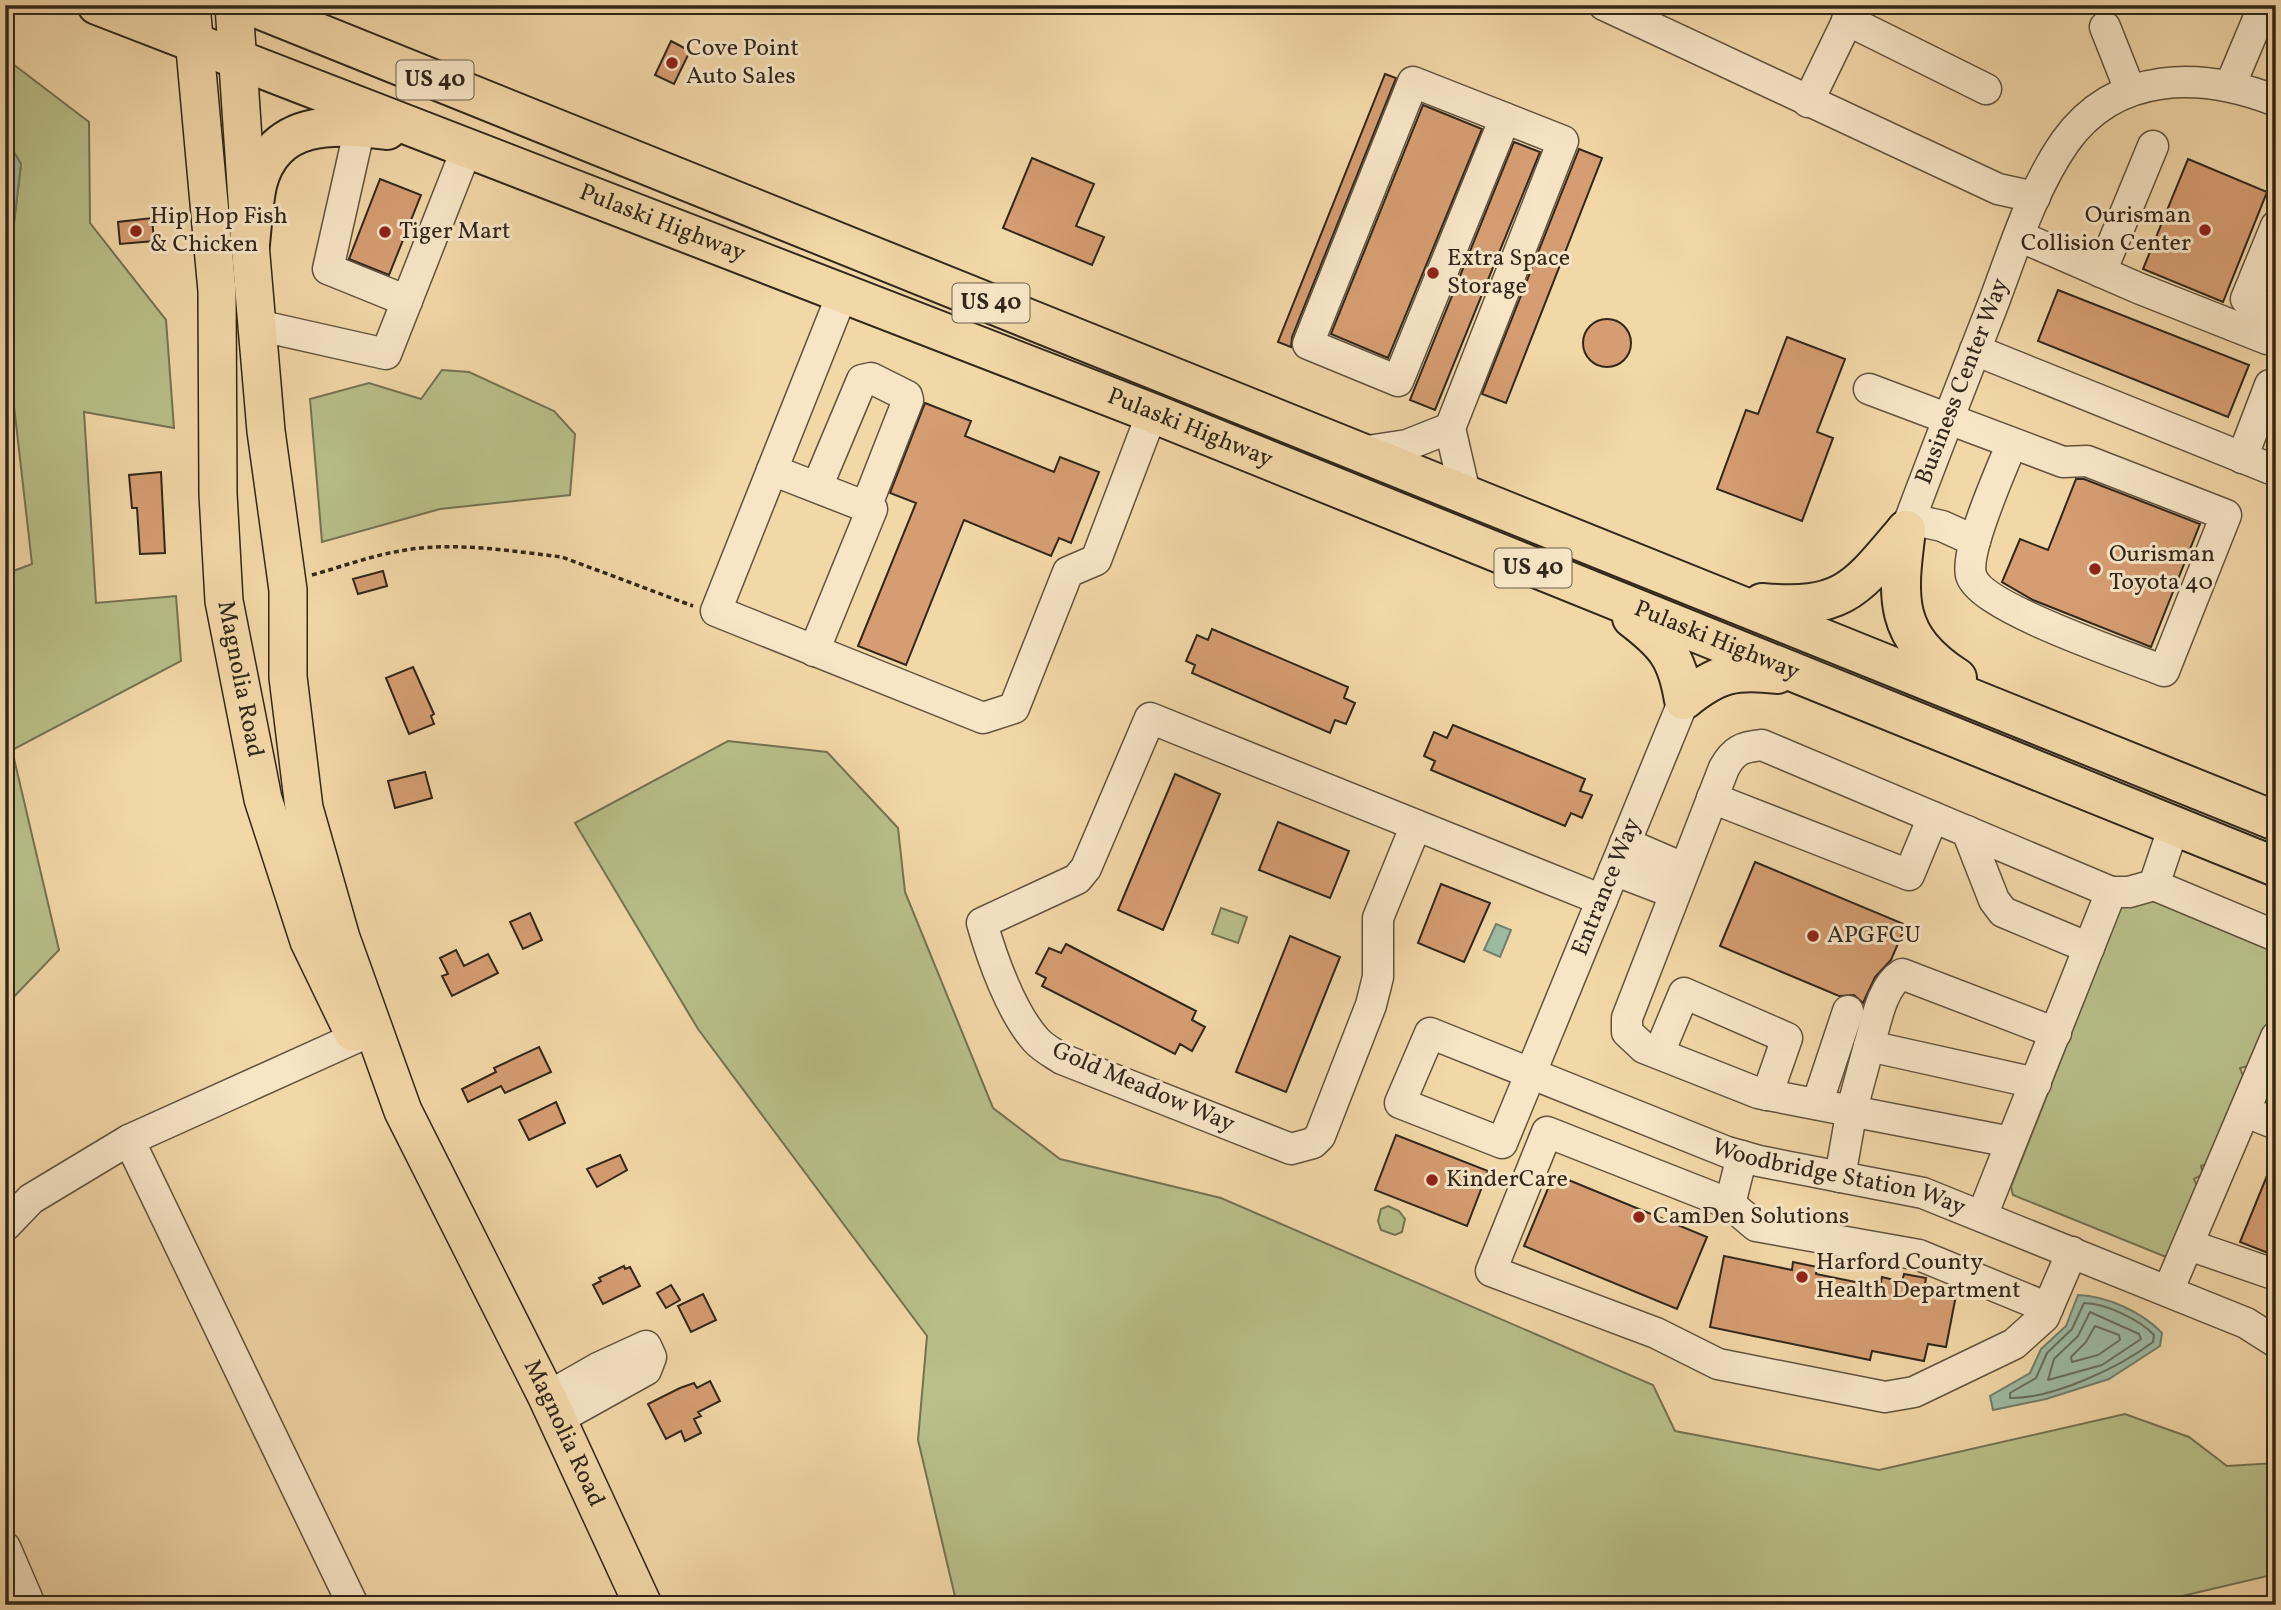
<svg xmlns="http://www.w3.org/2000/svg" width="2281" height="1610" font-family="Vollkorn,serif">
	<style>
		.green { fill: #b8bf89; stroke: #747352; stroke-width: 2 }
		.water { fill: #9dbaa2; stroke: #727f6c; stroke-width: 2 }
		.lines { fill: none; stroke-linecap: round; stroke-linejoin: round }
		.shore { stroke: #67705e; stroke-width: 2 }
		.building { fill: #d59d71; stroke: #31271b; stroke-width: 2 }
		.minor-casing { stroke: #61533e; stroke-width: 33 }
		.major-casing { stroke: #31271b; stroke-width: 40 }
		.highway-casing { stroke: #31271b; stroke-width: 42 }
		.path { stroke: #31271b; stroke-width: 3.5; stroke-dasharray: 5 3.5; stroke-linecap: butt }
		.minor { stroke: #f7e5c6; stroke-width: 30 }
		.major { stroke: #f2d7a7; stroke-width: 37 }
		.highway { stroke: #f2d7a7; stroke-width: 38 }
		.poi-dot { fill: #8f2418; stroke: #f7e5c6; stroke-width: 2.5 }
		.labels { text-anchor: middle; dominant-baseline: central; stroke-width: 6; stroke-linejoin: round; paint-order: stroke }
		.shield { fill: #f7e5c6; stroke: #6c604e; stroke-width: 2 }
		.shield-label { font-size: 23px; font-weight: bold; fill: #31271b }
		.poi-label { font-size: 24px; fill: #31271b; stroke: #f7e5c6; text-anchor: start }
		.street-label { font-size: 24px; fill: #31271b; stroke: #f7e5c6 }
	</style>
	<rect width="100%" height="100%" fill="#f2d7a7"/>
	<filter id="stains"><feTurbulence type="fractalNoise" baseFrequency=".00286" numOctaves="4"/><feColorMatrix values="0 0 0 0 .2 0 0 0 0 .09 0 0 0 0 .02 0 0 0 .5 -.17"/></filter>
	<radialGradient id="worn" r=".72"><stop offset=".6" stop-color="#630" stop-opacity="0"/><stop offset="1" stop-color="#630" stop-opacity=".3"/></radialGradient>
	<!-- green -->
	<path class="green" d="M 5,58 L 89,122 L 90,223 L 166,320 L 174,428 L 84,412 L 96,603 L 176,596 L 181,661 L 12,750 L 59,950 L 5,1006 L 5,574 L 32,564 L 5,327 L 5,299 L 21,164 L 5,137 Z
		M 442,370 L 469,372 L 554,411 L 575,434 L 570,495 L 440,509 L 322,542 L 310,399 L 369,383 L 421,399 Z
		M 728,741 L 827,752 L 898,828 L 905,892 L 993,1108 L 1060,1159 L 1221,1198 L 1653,1385 L 1675,1431 L 1879,1470 L 2125,1414 L 2189,1437 L 2227,1466 L 2276,1463 L 2276,1574 L 2144,1605 L 957,1605 L 918,1440 L 927,1336 L 698,1029 L 575,823 Z
		M 2148,895 L 2276,946 L 2276,1006 L 2253,1065 L 2240,1068 L 2245,1081 L 2213,1162 L 2201,1166 L 2203,1174 L 2194,1179 L 2199,1191 L 2166,1257 L 2013,1195 L 2011,1187 L 2122,904 Z
		M 1221,908 L 1247,917 L 1238,943 L 1212,934 Z
		M 1388,1206 L 1399,1211 L 1405,1219 L 1402,1232 L 1395,1235 L 1381,1230 L 1378,1221 L 1381,1209 Z"/>
	<!-- water -->
	<path class="water" d="M 5,137 L 21,164 L 5,299 Z
		M 1496,924 L 1511,930 L 1500,957 L 1484,950 Z
		M 2078,1295 C 2107,1296 2142,1312 2162,1333 L 2160,1346 L 2109,1379 L 2046,1399 L 1993,1410 L 1990,1396 L 2030,1373 L 2041,1349 L 2066,1326 Z"/>
	<g class="lines">
		<!-- shore -->
		<path class="shore" d="M 5,151 L 14,166 L 5,239
			M 2084,1303 C 2105,1303 2140,1320 2154,1335 L 2153,1342 C 2120,1367 2053,1399 2010,1398 L 2010,1393 L 2036,1378 L 2047,1353 L 2072,1329 Z
			M 2090,1312 L 2139,1334 L 2141,1339 L 2102,1365 L 2048,1380 L 2054,1359 L 2078,1336 Z
			M 2095,1326 L 2119,1335 L 2120,1340 L 2098,1355 L 2072,1362 L 2071,1357 L 2086,1342 Z"/>
	</g>
	<!-- building -->
	<path class="building" d="M 671,41 L 690,51 L 674,84 L 655,75 Z
		M 1385,74 L 1396,78 L 1292,337 L 1291,347 L 1278,342 Z
		M 1423,105 L 1482,129 L 1388,358 L 1331,334 Z
		M 1514,142 L 1540,152 L 1435,410 L 1410,400 Z
		M 1579,149 L 1602,158 L 1506,403 L 1482,394 Z
		M 1032,158 L 1094,184 L 1076,226 L 1104,237 L 1092,265 L 1003,228 Z
		M 2188,159 L 2267,192 L 2223,302 L 2143,269 Z
		M 380,179 L 421,195 L 389,275 L 349,259 Z
		M 152,218 L 154,241 L 120,244 L 118,222 Z
		M 2058,290 L 2249,365 L 2228,417 L 2038,341 Z
		M1583 343a24 24 0 1 1 48 0a24 24 0 1 1-48 0Z
		M 1787,337 L 1845,359 L 1817,432 L 1833,438 L 1802,521 L 1717,489 L 1746,410 L 1758,414 Z
		M 925,403 L 971,421 L 965,436 L 1054,472 L 1060,457 L 1099,472 L 1071,543 L 1059,538 L 1051,556 L 964,520 L 906,665 L 858,646 L 916,503 L 890,493 Z
		M 161,472 L 165,553 L 140,554 L 137,508 L 132,508 L 129,475 Z
		M 2076,479 L 2084,479 L 2200,524 L 2151,647 L 2033,600 L 2002,582 L 2020,539 L 2048,550 Z
		M 383,571 L 387,586 L 358,594 L 353,579 Z
		M 1212,629 L 1348,687 L 1344,698 L 1355,703 L 1346,724 L 1335,720 L 1330,733 L 1192,673 L 1195,665 L 1186,661 L 1197,635 L 1208,640 Z
		M 413,667 L 434,714 L 431,716 L 434,724 L 409,734 L 386,678 Z
		M 1453,725 L 1585,779 L 1580,791 L 1592,795 L 1582,818 L 1571,813 L 1565,826 L 1431,770 L 1435,761 L 1424,756 L 1434,732 L 1447,738 Z
		M 425,772 L 432,798 L 395,808 L 388,781 Z
		M 1175,774 L 1220,794 L 1163,930 L 1118,910 Z
		M 1278,822 L 1349,851 L 1330,898 L 1259,870 Z
		M 1755,862 L 1906,925 L 1891,960 L 1875,977 L 1863,1003 L 1854,995 L 1839,996 L 1720,946 Z
		M 1441,884 L 1490,903 L 1464,962 L 1418,943 Z
		M 530,913 L 542,940 L 523,949 L 510,922 Z
		M 1290,936 L 1340,957 L 1286,1092 L 1236,1072 Z
		M 1066,944 L 1196,1011 L 1192,1020 L 1205,1027 L 1192,1051 L 1180,1044 L 1175,1054 L 1042,986 L 1046,978 L 1036,973 L 1049,948 L 1061,953 Z
		M 456,950 L 464,966 L 488,954 L 498,973 L 452,996 L 442,976 L 448,974 L 440,958 Z
		M 539,1047 L 551,1072 L 505,1093 L 501,1086 L 468,1102 L 462,1089 L 496,1072 L 494,1068 Z
		M 556,1102 L 565,1123 L 529,1140 L 519,1120 Z
		M 1396,1135 L 1488,1171 L 1467,1226 L 1375,1190 Z
		M 620,1155 L 627,1170 L 597,1187 L 587,1169 Z
		M 2275,1156 L 2276,1156 L 2276,1256 L 2240,1242 Z
		M 1554,1174 L 1707,1237 L 1677,1309 L 1524,1246 Z
		M 1724,1256 L 1792,1270 L 1793,1262 L 1817,1267 L 1816,1274 L 1880,1287 L 1882,1277 L 1902,1282 L 1904,1274 L 1926,1278 L 1925,1284 L 1957,1290 L 1946,1347 L 1928,1344 L 1924,1361 L 1872,1351 L 1870,1360 L 1710,1327 Z
		M 624,1266 L 625,1269 L 630,1267 L 640,1286 L 603,1304 L 593,1285 L 601,1281 L 599,1278 Z
		M 671,1285 L 680,1300 L 666,1308 L 657,1293 Z
		M 703,1294 L 716,1320 L 691,1332 L 678,1306 Z
		M 710,1381 L 720,1401 L 698,1412 L 701,1416 L 694,1419 L 701,1433 L 685,1441 L 681,1431 L 666,1439 L 648,1404 L 680,1388 L 694,1383 L 697,1388 Z"/>
	<g class="lines">
		<defs>
			<g id="minor">
				<path d="M 1604,5 L 1998,189 L 2035,197"/>
				<path d="M 1847,20 L 1986,89"/>
				<path d="M 2105,27 L 2130,90"/>
				<path d="M 2230,86 L 2264,5"/>
				<path d="M 1808,102 L 1855,5"/>
				<path d="M 360,127 L 328,269 L 407,301"/>
				<path d="M 2276,226 L 2246,299 L 2269,308 L 2276,314"/>
				<path d="M 2019,236 L 2138,288 L 2267,339 L 2276,324"/>
				<path d="M 2101,272 L 2153,146"/>
				<path d="M 843,292 L 716,611 L 983,718 L 1014,708 L 1068,572 L 1096,560 L 1152,413"/>
				<path d="M 257,325 L 386,354 L 467,148"/>
				<path d="M 1975,350 L 2276,471"/>
				<path d="M 1869,389 L 2063,462 L 2087,461 L 2226,515 L 2164,671 C 2129,657 1980,608 1971,575 C 1965,549 2001,471 2012,443"/>
				<path d="M 1361,452 L 1407,445 L 1450,428"/>
				<path d="M 2242,458 L 2270,385 L 2276,387"/>
				<path d="M 772,470 L 872,509 L 814,651"/>
				<path d="M 817,487 L 862,380 L 871,378 L 907,396 L 908,400 L 866,507"/>
				<path d="M 1465,493 L 1450,428 L 1563,141 L 1413,82 L 1308,344 L 1398,381 L 1505,118"/>
				<path d="M 1910,519 L 1942,526 L 1975,541"/>
				<path id="s1" d="M 1906,530 C 1934,455 1963,381 1992,307 C 2013,252 2031,191 2065,142 C 2116,70 2202,72 2276,101"/>
				<path id="s2" d="M 1684,700 L 1502,1143 L 1400,1103 L 1430,1033 L 1727,1152 L 1759,1161 L 1923,1193 L 2246,1323 L 2276,1342"/>
				<path d="M 1712,798 L 1909,875 L 1933,817"/>
				<path d="M 1416,825 L 1378,918 L 1378,977 L 1371,1005 L 1320,1136 L 1313,1143 L 1291,1149 L 1062,1059 C 1053,1053 1043,1048 1036,1040 C 1011,1012 992,958 982,923 L 1077,879 L 1086,868 L 1150,718 L 1602,900"/>
				<path d="M 1967,831 L 1994,900 L 2003,912 L 2089,948"/>
				<path d="M 1625,843 L 1683,868"/>
				<path d="M 1614,870 L 1674,893"/>
				<path d="M 2154,885 L 2276,936"/>
				<path d="M 2111,892 L 2129,892 L 2154,885 L 2174,826"/>
				<path d="M 1869,1046 C 1876,1023 1881,987 1902,974 L 2056,1033"/>
				<path d="M 1659,1053 L 1684,993 L 1787,1038 L 1767,1095"/>
				<path d="M 1817,1104 L 1848,1011"/>
				<path d="M 2246,1112 L 2276,1124"/>
				<path d="M 129,1140 L 353,1605"/>
				<path d="M 1742,1156 L 1730,1204 L 1547,1132 L 1491,1271 L 1656,1333 L 1718,1364 L 1885,1397 L 1914,1392 L 2014,1344 L 2044,1317 L 2072,1252"/>
				<path d="M 1840,1177 L 1852,1109 L 1869,1046 L 2036,1083"/>
				<path d="M 1730,1204 L 1756,1226 L 1919,1255 L 2048,1308"/>
				<path d="M 1982,1216 L 2111,892 L 1762,745 C 1742,747 1734,750 1724,768 L 1627,1018 L 1627,1032 L 1644,1048 L 1758,1093 L 2011,1142"/>
				<path d="M 5,1226 L 31,1199 L 129,1140 L 355,1038"/>
				<path d="M 2189,1245 L 2276,1275"/>
				<path d="M 2168,1291 L 2276,1037"/>
				<path d="M 547,1397 L 598,1368 L 646,1346 L 651,1357 L 646,1370 L 558,1419"/>
				<path d="M 5,1547 L 30,1605"/>
			</g>
			<g id="major">
				<path id="s3" d="M 191,5 L 217,291 L 218,494 L 224,601 L 263,799 L 309,941 L 353,1032"/>
				<path id="s4" d="M 234,5 L 250,244 L 266,431 L 288,590 L 288,677 L 304,808 L 341,938 L 403,1111 L 547,1397 L 643,1605"/>
			</g>
			<g id="highway">
				<path id="s5" d="M 97,5 L 1152,413 L 2276,867"/>
				<path d="M 249,5 L 2276,821"/>
				<path d="M 250,244 C 252,225 253,204 257,185 C 273,120 334,123 387,130"/>
				<path d="M 1906,530 C 1897,599 1893,636 1957,678"/>
				<path d="M 1762,603 C 1844,610 1856,589 1906,530"/>
				<path d="M 1632,618 C 1666,644 1677,657 1684,700 C 1717,673 1735,669 1777,674"/>
			</g>
		</defs>
		<!-- minor casing -->
		<use href="#minor" class="minor-casing"/>
		<!-- major casing -->
		<use href="#major" class="major-casing"/>
		<!-- highway casing -->
		<use href="#highway" class="highway-casing"/>
		<!-- path -->
		<path class="path" d="M 312,575 C 341,567 370,556 400,551 C 452,541 511,551 562,557 L 693,606"/>
		<!-- minor -->
		<use href="#minor" class="minor"/>
		<!-- major -->
		<use href="#major" class="major"/>
		<!-- highway -->
		<use href="#highway" class="highway"/>
	</g>
	<!-- markers -->
	<g class="poi-dot">
		<circle cx="672" cy="63" r="7"/>
		<circle cx="2205" cy="230" r="7"/>
		<circle cx="136" cy="231" r="7"/>
		<circle cx="385" cy="232" r="7"/>
		<circle cx="1433" cy="273" r="7"/>
		<circle cx="2095" cy="569" r="7"/>
		<circle cx="1813" cy="936" r="7"/>
		<circle cx="1432" cy="1180" r="7"/>
		<circle cx="1639" cy="1217" r="7"/>
		<circle cx="1802" cy="1277" r="7"/>
	</g>
	<g class="labels">
		<!-- shield labels -->
		<g class="shield">
			<rect x="396.5" y="60.5" width="77" height="39" rx="5"/>
			<rect x="952.5" y="283.5" width="77" height="39" rx="5"/>
			<rect x="1494.5" y="548.5" width="77" height="39" rx="5"/>
		</g>
		<g class="shield-label">
			<text x="435" y="80">US 40</text>
			<text x="991" y="303">US 40</text>
			<text x="1533" y="568">US 40</text>
		</g>
		<!-- poi labels -->
		<g class="poi-label">
			<text x="686" y="49">Cove Point<tspan x="686" dy="28">Auto Sales</tspan></text>
			<text x="2191" y="216" text-anchor="end">Ourisman<tspan x="2191" dy="28">Collision Center</tspan></text>
			<text x="150" y="217">Hip Hop Fish<tspan x="150" dy="28">&amp; Chicken</tspan></text>
			<text x="399" y="232">Tiger Mart</text>
			<text x="1447" y="259">Extra Space<tspan x="1447" dy="28">Storage</tspan></text>
			<text x="2109" y="555">Ourisman<tspan x="2109" dy="28">Toyota 40</tspan></text>
			<text x="1827" y="936">APGFCU</text>
			<text x="1446" y="1180">KinderCare</text>
			<text x="1653" y="1217">CamDen Solutions</text>
			<text x="1816" y="1263">Harford County<tspan x="1816" dy="28">Health Department</tspan></text>
		</g>
		<!-- street labels -->
		<g class="street-label">
			<text stroke="none"><textPath href="#s5" startOffset="606">Pulaski Highway</textPath></text>
			<text stroke="none"><textPath href="#s1" startOffset="159">Business Center Way</textPath></text>
			<text stroke="none"><textPath href="#s5" startOffset="1172">Pulaski Highway</textPath></text>
			<text stroke="none"><textPath href="#s5" startOffset="1740">Pulaski Highway</textPath></text>
			<text stroke="none"><textPath href="#s3" startOffset="677">Magnolia Road</textPath></text>
			<text transform="translate(1607 887) rotate(-68)">Entrance Way</text>
			<text transform="translate(1143 1088) rotate(23)">Gold Meadow Way</text>
			<text stroke="none"><textPath href="#s2" startOffset="1099">Woodbridge Station Way</textPath></text>
			<text stroke="none"><textPath href="#s4" startOffset="1486">Magnolia Road</textPath></text>
		</g>
	</g>
	<!-- margin -->
	<rect width="2281" height="1610" fill="none" stroke="#f2d7a7" stroke-width="28"/>
	<rect x="7" y="7" width="2267" height="1596" fill="none" stroke="#31271b" stroke-width="3.5"/>
	<rect x="14" y="14" width="2253" height="1582" fill="none" stroke="#31271b" stroke-width="2"/>
	<rect width="100%" height="100%" filter="url(#stains)"/>
	<rect width="100%" height="100%" fill="url(#worn)"/>
</svg>
